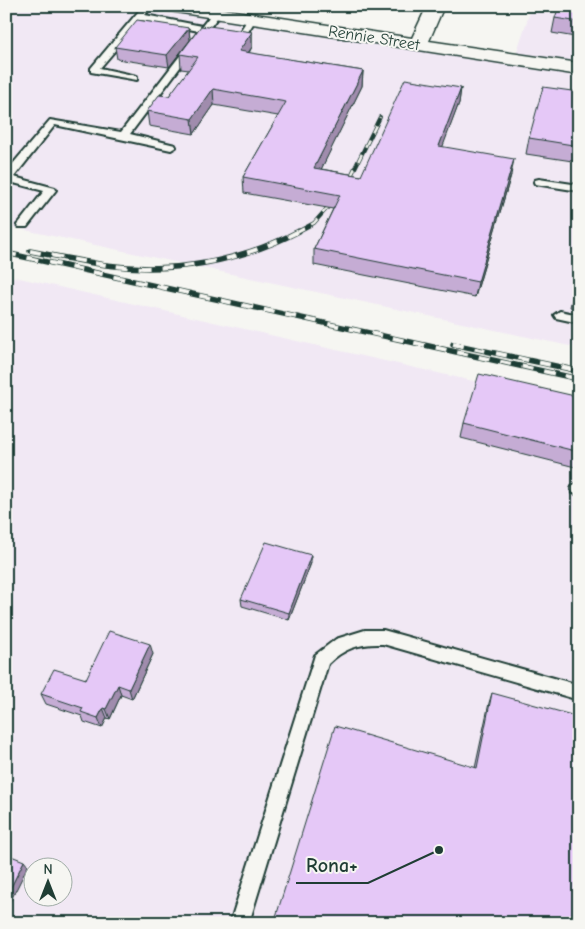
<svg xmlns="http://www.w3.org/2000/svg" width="585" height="929" font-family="'Comic Neue',sans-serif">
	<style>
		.built { fill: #f1e8f4; fill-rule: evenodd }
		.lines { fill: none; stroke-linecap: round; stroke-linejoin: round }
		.lane-casing { stroke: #1f3d34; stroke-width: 4 }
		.street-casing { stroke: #1f3d34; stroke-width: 3 }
		.lane { fill: #f6f6f2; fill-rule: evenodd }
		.street { fill: #f6f6f2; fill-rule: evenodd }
		.rail-far1-casing { stroke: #1f3d34; stroke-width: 4 }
		.rail-casing { stroke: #1f3d34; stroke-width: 5.5 }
		.rail-far1 { stroke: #f6f6f2; stroke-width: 2.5; stroke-dasharray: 8; stroke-linecap: butt }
		.rail { stroke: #f6f6f2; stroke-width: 4; stroke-dasharray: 11; stroke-linecap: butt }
		.wall { fill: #c5acd4; stroke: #1f3d34 }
		.shaded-wall { fill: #a08cad; stroke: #1f3d34 }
		.building { fill: #e5c8f7; stroke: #1f3d34 }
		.labels { text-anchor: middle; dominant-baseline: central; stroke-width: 4; stroke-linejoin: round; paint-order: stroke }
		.far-street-label { font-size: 16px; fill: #1f3d34; stroke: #f6f6f2 }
		.leader { fill: none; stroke: #1f3d34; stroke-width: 2 }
		.callout-dot { fill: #1f3d34; stroke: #f6f6f2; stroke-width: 2 }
		.callout-label { font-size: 20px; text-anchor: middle; font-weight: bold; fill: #1f3d34; stroke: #f6f6f2; stroke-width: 4; stroke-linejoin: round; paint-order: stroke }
	</style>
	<rect width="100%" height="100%" fill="#f6f6f2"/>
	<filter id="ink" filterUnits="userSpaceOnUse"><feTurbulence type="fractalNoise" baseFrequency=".02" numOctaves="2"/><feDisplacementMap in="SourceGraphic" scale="10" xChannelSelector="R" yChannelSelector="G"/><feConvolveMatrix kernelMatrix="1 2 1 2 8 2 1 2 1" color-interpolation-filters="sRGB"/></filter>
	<g filter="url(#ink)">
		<!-- built -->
		<path class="built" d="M 6,6 L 182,6 L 515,57 L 532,6 L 579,6 L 579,348 L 6,226 Z
			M 6,275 L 579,405 L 579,923 L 6,923 ZM 32,866 L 62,866 L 62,896 L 32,896 Z"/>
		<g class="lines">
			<defs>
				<path id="lane" d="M 143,6 L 152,6 L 145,15 L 202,26 L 213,12 L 220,14 L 130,134 L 175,145 L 176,147 L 171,150 L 55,125 L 14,177 L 55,188 L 56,190 L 27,227 L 19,227 L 17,225 L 19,223 L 44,191 L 6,181 L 6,172 L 50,120 L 121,132 L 199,31 L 141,20 L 100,68 L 137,76 L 137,80 L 91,72 L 91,68 Z
					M 252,16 L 256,19 L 241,43 L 238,44 L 235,43 L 234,41 L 249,17 Z
					M 539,179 L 579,185 L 579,191 L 535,184 L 534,182 L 535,180 Z
					M 560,311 L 579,315 L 579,323 L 556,318 L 554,315 Z
					M 578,483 L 579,483 L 579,495 L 573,493 L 571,489 L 573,485 Z
					M 365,630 L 383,630 L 579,685 L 579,700 L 383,644 C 360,643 344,648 328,664 L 249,923 L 230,923 L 315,655 L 336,639 Z"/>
				<path id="street" d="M 161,6 L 204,6 L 412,38 L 427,6 L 444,6 L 429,41 L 579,63 L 579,75 L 169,11 L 163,10 Z"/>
			</defs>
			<!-- lane casing -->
			<use href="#lane" class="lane-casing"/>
			<!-- street casing -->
			<use href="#street" class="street-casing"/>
			<!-- lane -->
			<use href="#lane" class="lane"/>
			<!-- street -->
			<use href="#street" class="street"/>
			<defs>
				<path id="rail-far1" d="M 297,232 L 314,223 L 345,188 L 380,117"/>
				<path id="rail" d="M 30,251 C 55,256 80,261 106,265 C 172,274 240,262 299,231
					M 6,253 L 579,379
					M 453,344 L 579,371"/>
			</defs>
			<!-- rail-far1 casing -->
			<use href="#rail-far1" class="rail-far1-casing"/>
			<!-- rail casing -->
			<use href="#rail" class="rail-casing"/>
			<!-- rail-far1 -->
			<use href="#rail-far1" class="rail-far1"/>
			<!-- rail -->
			<use href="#rail" class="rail"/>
		</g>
		<!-- wall -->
		<path class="wall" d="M 579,6 L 579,46 L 573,46 L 575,37 L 552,33 L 555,18 Z
			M 189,28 L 190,40 L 169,67 L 117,59 L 115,47 Z
			M 252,32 L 252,47 L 249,53 L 363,71 L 362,86 L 321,169 L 361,176 L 461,88 L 459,103 L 442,147 L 511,175 L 475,297 L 314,265 L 314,249 L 333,209 L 244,193 L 243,177 L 278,116 L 214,105 L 194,134 L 149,126 L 147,111 L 169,96 L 189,70 L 181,69 L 180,54 Z
			M 579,92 L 579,162 L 526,154 L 529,138 Z
			M 579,269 L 579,309 L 570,307 Z
			M 579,397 L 579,468 L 461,438 L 464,423 Z
			M 311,563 L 289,620 L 242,606 L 241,599 Z
			M 153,654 L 132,699 L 121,695 L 110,719 L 107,718 L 102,728 L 84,722 L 82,716 L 46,704 L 41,694 Z
			M 492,693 L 579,923 L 475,768 L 489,703 Z"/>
		<!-- shaded-wall -->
		<path class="shaded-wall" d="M 189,28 L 190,40 L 169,67 L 167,55 Z
			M 252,32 L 252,47 L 239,66 L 239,51 Z
			M 363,71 L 362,86 L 314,184 L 314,168 Z
			M 461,88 L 459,103 L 437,162 L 439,146 Z
			M 213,89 L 214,105 L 194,134 L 192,119 Z
			M 514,159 L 511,175 L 475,297 L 478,282 Z
			M 311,555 L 311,563 L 289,620 L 289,613 Z
			M 150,644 L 153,654 L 132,699 L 129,689 Z
			M 118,685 L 121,695 L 110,719 L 106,709 Z
			M 103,708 L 107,718 L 102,728 L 98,718 Z
			M 24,861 L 28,866 L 9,904 L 6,900 L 6,897 Z"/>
		<!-- building -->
		<path class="building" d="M 559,6 L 579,6 L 579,22 L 555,18 Z
			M 137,20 L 189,28 L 167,55 L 115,47 Z
			M 201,26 L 208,27 L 209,26 L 252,32 L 239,51 L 363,71 L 314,168 L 361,176 L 405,79 L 461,88 L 439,146 L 514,159 L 478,282 L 314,249 L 340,195 L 243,177 L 286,102 L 213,89 L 192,119 L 147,111 L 159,95 L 169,96 L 198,57 L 180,54 Z
			M 543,87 L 579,92 L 579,146 L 529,138 Z
			M 579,273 L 579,292 L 575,291 Z
			M 479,374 L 579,397 L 579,452 L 464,423 Z
			M 266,542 L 311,555 L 289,613 L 241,599 Z
			M 109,631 L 150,644 L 129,689 L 118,685 L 106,709 L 103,708 L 98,718 L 81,712 L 83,708 L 41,694 L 54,669 L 86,679 Z
			M 492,693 L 579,717 L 579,923 L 274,923 L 335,726 L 477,768 Z
			M 6,854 L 24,861 L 6,897 Z"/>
	</g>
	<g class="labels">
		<!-- far-street labels -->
		<g class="far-street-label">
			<text transform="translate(374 38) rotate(9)">Rennie Street</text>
		</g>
	</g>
	<!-- callouts -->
	<path class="leader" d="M439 850L368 883H296"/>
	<circle class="callout-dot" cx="439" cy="850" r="5"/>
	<g class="callout-label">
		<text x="332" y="872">Rona+</text>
	</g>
	<!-- margin -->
	<rect width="585" height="929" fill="none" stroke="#f6f6f2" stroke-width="25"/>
	<rect x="12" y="12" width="560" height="904" fill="none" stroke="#1f3d34" stroke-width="2" filter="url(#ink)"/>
	<!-- north arrow -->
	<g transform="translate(48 882)"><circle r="24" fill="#f6f6f2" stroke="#a0aca6"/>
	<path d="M0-4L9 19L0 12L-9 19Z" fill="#1f3d34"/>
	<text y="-8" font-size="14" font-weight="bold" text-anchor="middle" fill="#1f3d34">N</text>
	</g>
</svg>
